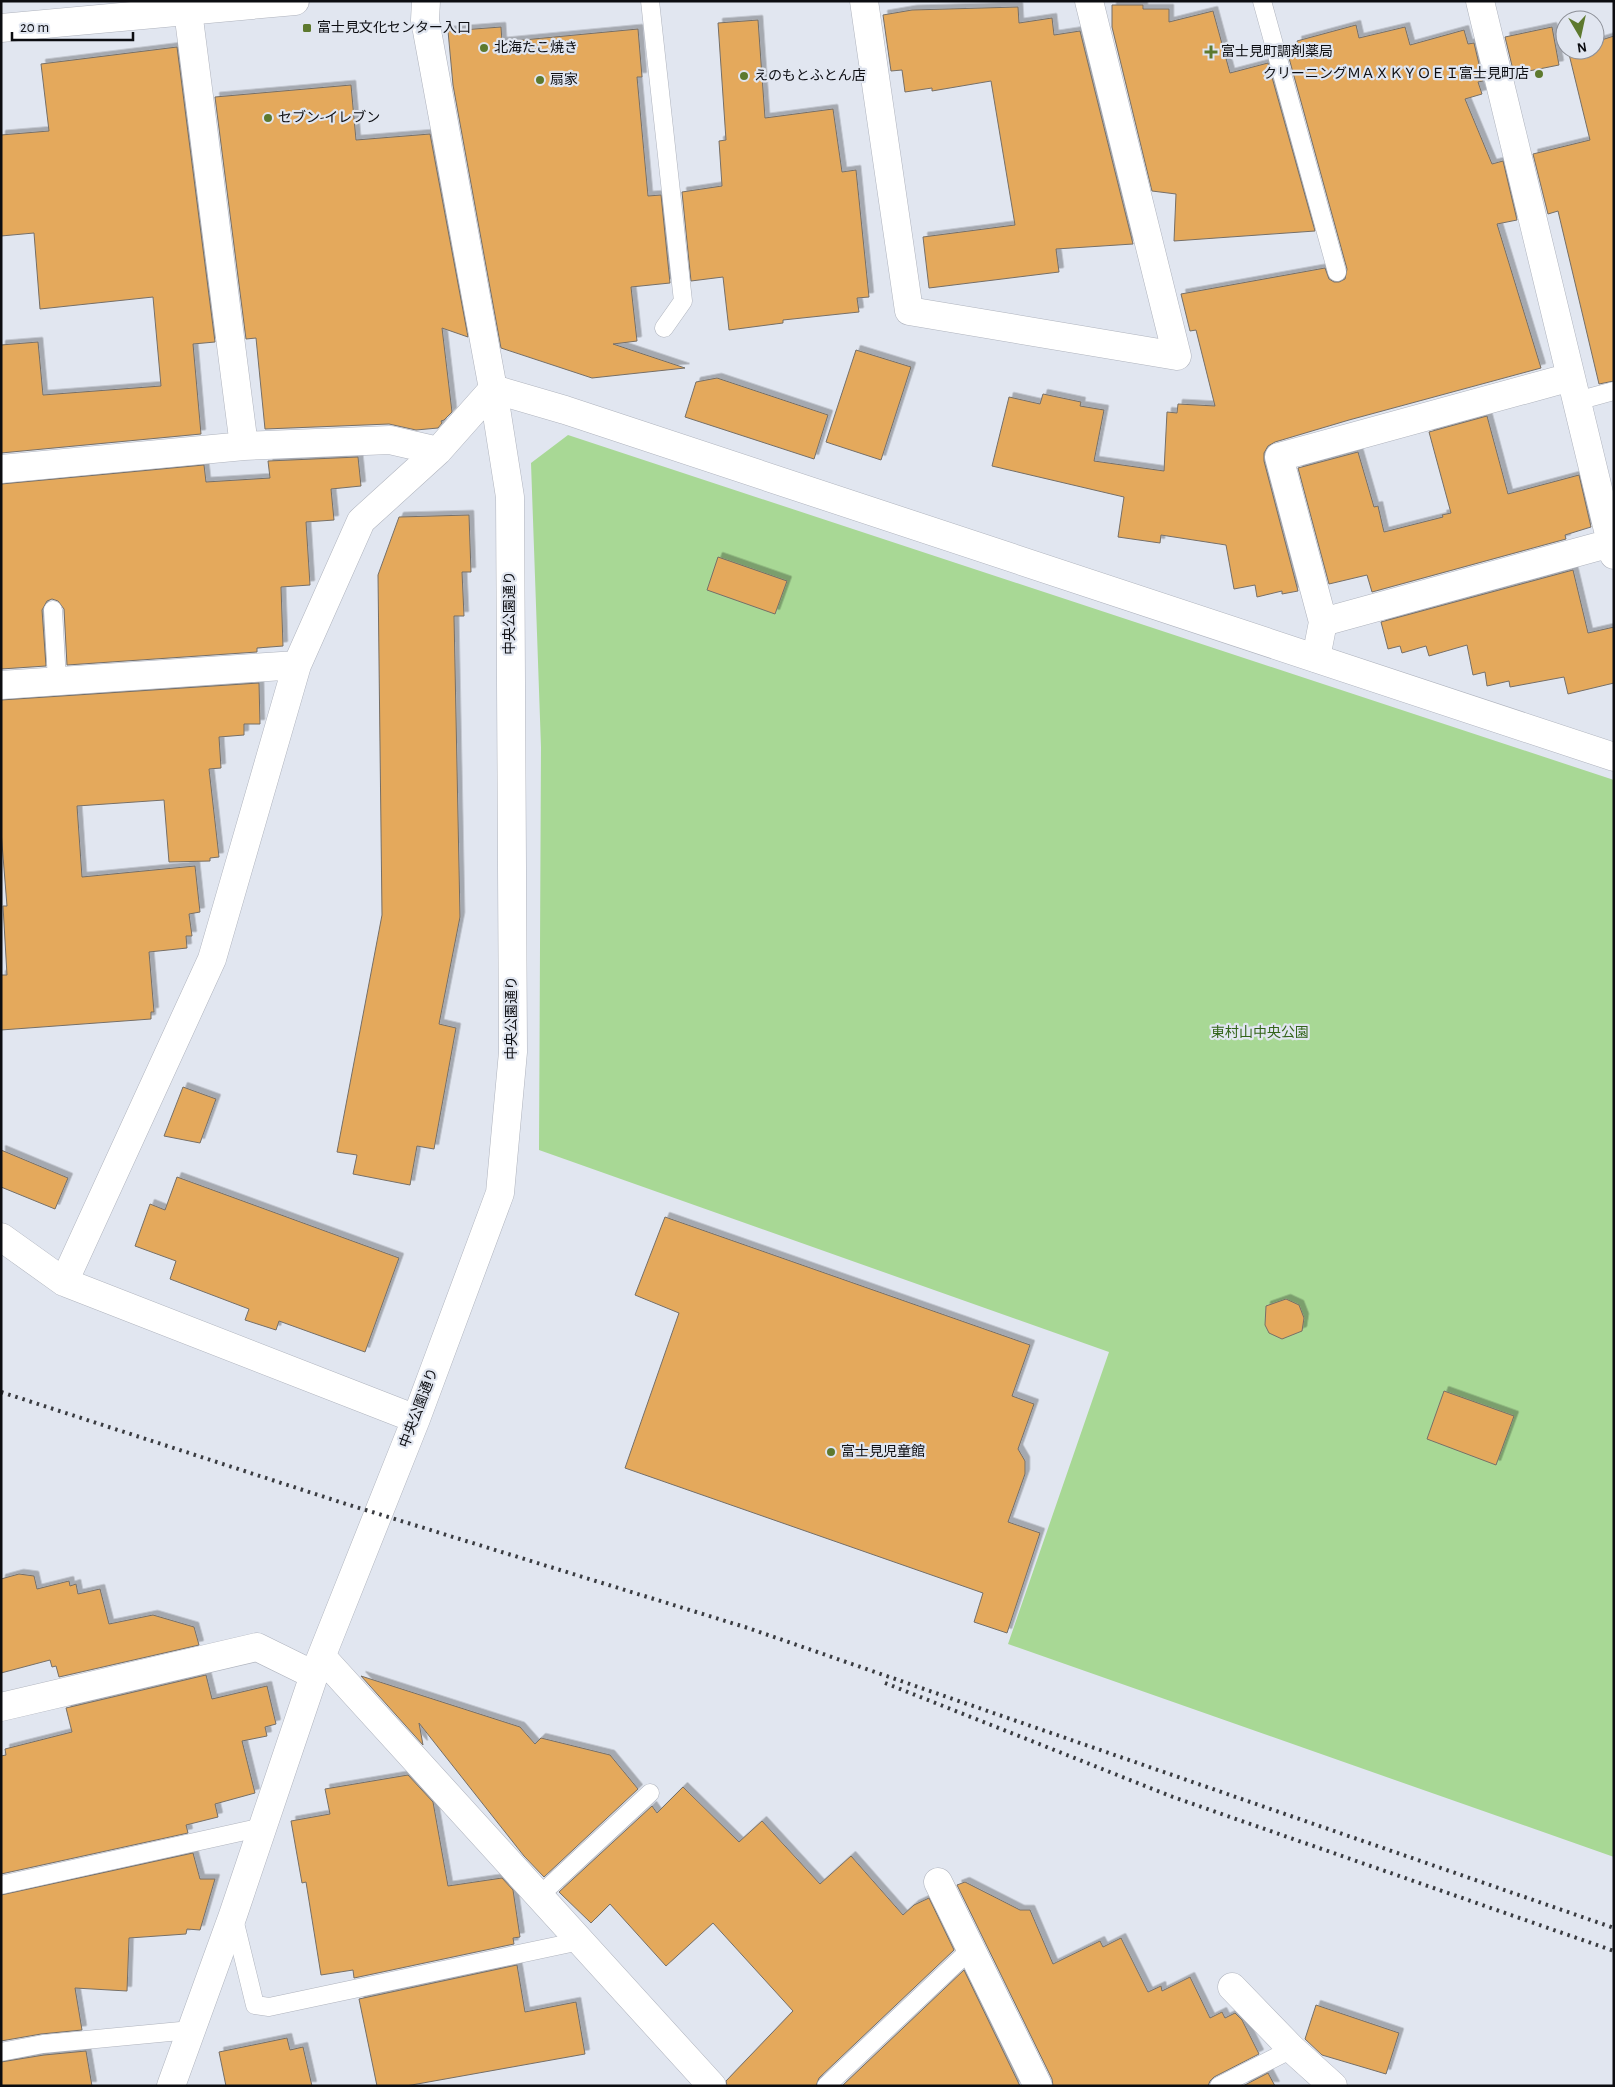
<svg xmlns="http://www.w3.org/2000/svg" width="1615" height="2087" font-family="'Alegreya Sans','Noto Sans JP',sans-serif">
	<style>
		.green { fill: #a8d895 }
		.building { fill: #e4a95c; stroke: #766f67; filter: url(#shadow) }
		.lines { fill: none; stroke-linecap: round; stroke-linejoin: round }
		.lane-casing { stroke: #afb3bd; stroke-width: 19 }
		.street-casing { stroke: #afb3bd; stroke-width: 29 }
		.secondary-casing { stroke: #afb3bd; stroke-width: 29 }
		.lane { stroke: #fff; stroke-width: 18 }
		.street { stroke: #fff; stroke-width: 28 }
		.secondary { stroke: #fff; stroke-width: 28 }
		.rail { stroke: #3a3c41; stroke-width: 4; stroke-dasharray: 2.5 5; stroke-linecap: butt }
		.poi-dot { fill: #5d792e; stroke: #e1e6f0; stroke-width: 2 }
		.labels { text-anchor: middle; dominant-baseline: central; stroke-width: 4.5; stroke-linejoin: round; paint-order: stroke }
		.poi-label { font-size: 14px; fill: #0c0d11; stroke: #e1e6f0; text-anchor: start }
		.street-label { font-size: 14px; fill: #0c0d11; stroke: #e1e6f0 }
		.park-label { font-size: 14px; fill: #33641a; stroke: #e1e6f0 }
	</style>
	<defs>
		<filter id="shadow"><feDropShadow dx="4.5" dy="-4.5" stdDeviation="0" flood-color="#0004"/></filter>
	</defs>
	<rect width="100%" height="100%" fill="#e1e6f0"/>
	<!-- green -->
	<path class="green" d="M 568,435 L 1614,780 L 1614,1857 L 1008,1644 L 1109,1352 L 539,1150 L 541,747 L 531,463 Z"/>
	<!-- building -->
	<path class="building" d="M 1112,5 L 1143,5 L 1143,9 L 1169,9 L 1169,22 L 1213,11 L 1230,73 L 1268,63 L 1315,231 L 1174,241 L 1176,194 L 1152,191 L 1112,27 Z
		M 1018,7 L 1019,23 L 1052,18 L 1054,35 L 1080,31 L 1133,244 L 1056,249 L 1059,272 L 929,288 L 923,237 L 1015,225 L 991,81 L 932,91 L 932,88 L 905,92 L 902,70 L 891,71 L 883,15 L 912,10 Z
		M 758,20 L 765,118 L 833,109 L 842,172 L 856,170 L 869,297 L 857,298 L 859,312 L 783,320 L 783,323 L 729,330 L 723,277 L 691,281 L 682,192 L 722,186 L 719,141 L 726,140 L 718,23 Z
		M 1356,25 L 1359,38 L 1405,27 L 1410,45 L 1464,30 L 1468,44 L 1474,43 L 1483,81 L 1478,82 L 1482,94 L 1465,99 L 1492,164 L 1503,161 L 1517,220 L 1497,224 L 1541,368 L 1349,420 L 1275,442 L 1268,446 L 1264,453 L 1264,461 L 1298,591 L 1282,594 L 1282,591 L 1257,597 L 1255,585 L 1234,589 L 1226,545 L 1161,535 L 1160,543 L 1118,537 L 1124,497 L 992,466 L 1009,397 L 1040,404 L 1043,394 L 1081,402 L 1080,406 L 1104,410 L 1094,461 L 1164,471 L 1167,412 L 1177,413 L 1178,404 L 1215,406 L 1196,330 L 1190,331 L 1181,294 L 1325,268 L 1329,279 L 1334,282 L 1339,282 L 1345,279 L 1347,269 L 1289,58 L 1301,55 L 1297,41 Z
		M 501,27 L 502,42 L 638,29 L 642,77 L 637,77 L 648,196 L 661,195 L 670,283 L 631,287 L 637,341 L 613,344 L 685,368 L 592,378 L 501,348 L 453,85 L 448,31 Z
		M 1552,27 L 1559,65 L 1514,74 L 1505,37 Z
		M 1614,36 L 1614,381 L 1599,384 L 1558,211 L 1548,214 L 1533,154 L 1590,140 L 1568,50 L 1595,50 L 1595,42 Z
		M 177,47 L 215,342 L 193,344 L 201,434 L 1,453 L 1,345 L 38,342 L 43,395 L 161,386 L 153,297 L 40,309 L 34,233 L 1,236 L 1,135 L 49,131 L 41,64 Z
		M 351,85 L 356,140 L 430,134 L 468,337 L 442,328 L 452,412 L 444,420 L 441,421 L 442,423 L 438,428 L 416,430 L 389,424 L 265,429 L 256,338 L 246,339 L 215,97 Z
		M 856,350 L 911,367 L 881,460 L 826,442 Z
		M 717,378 L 828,415 L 814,459 L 685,417 L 696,382 Z
		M 1487,416 L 1508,494 L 1579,475 L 1591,527 L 1565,535 L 1566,539 L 1372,592 L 1367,575 L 1329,584 L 1298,468 L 1358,452 L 1374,507 L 1378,506 L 1384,532 L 1443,517 L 1442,515 L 1451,513 L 1429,432 Z
		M 358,457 L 361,486 L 331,489 L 334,520 L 306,522 L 310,585 L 281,587 L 283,646 L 257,648 L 257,652 L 67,665 L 64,609 L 58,601 L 52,599 L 47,601 L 42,610 L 46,666 L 1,669 L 1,484 L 204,465 L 206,482 L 270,478 L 268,461 Z
		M 469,515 L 471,572 L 462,572 L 464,616 L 454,616 L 460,917 L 439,1024 L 456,1028 L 434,1149 L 417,1146 L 410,1185 L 353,1174 L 357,1155 L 337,1152 L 382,915 L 378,575 L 399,517 Z
		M 718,557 L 787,581 L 775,614 L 707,590 Z
		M 1573,570 L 1588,633 L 1614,627 L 1614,683 L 1568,694 L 1564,677 L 1510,687 L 1509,681 L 1487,686 L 1485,672 L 1473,675 L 1467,645 L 1429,656 L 1426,646 L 1402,653 L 1400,646 L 1388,649 L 1381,622 Z
		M 259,683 L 260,724 L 244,724 L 244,735 L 219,737 L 221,768 L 209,769 L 219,857 L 210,858 L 210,861 L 169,862 L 164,800 L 77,806 L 82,877 L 195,866 L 200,912 L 189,914 L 192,936 L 186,936 L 187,948 L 149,952 L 154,1012 L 151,1012 L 151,1019 L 1,1030 L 1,975 L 7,975 L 3,906 L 7,906 L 1,831 L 1,700 Z
		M 183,1087 L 216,1099 L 200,1143 L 164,1136 Z
		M 1,1150 L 68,1178 L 55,1209 L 1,1187 Z
		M 177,1177 L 399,1258 L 365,1352 L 279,1321 L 276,1330 L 245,1320 L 249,1309 L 170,1279 L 176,1261 L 135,1246 L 150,1204 L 165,1210 Z
		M 665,1217 L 1030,1345 L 1012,1396 L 1034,1404 L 1018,1449 L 1025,1461 L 1025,1474 L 1008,1522 L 1040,1533 L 1007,1633 L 974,1622 L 983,1593 L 625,1468 L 679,1313 L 635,1295 Z
		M 1286,1299 L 1299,1305 L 1304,1318 L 1302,1331 L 1282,1339 L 1269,1333 L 1265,1325 L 1266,1306 Z
		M 1444,1391 L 1514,1416 L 1496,1465 L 1427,1439 Z
		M 19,1574 L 34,1576 L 37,1589 L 69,1581 L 70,1586 L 76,1584 L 78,1594 L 100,1589 L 109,1624 L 153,1615 L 194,1627 L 199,1645 L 59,1677 L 56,1666 L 52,1667 L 50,1660 L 1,1673 L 1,1579 Z
		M 206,1675 L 212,1699 L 267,1686 L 276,1724 L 265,1727 L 267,1736 L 242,1741 L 255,1793 L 215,1804 L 218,1817 L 186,1825 L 188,1833 L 1,1874 L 1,1756 L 6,1755 L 5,1749 L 72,1732 L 66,1708 Z
		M 361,1676 L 520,1727 L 535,1744 L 541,1738 L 610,1755 L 638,1789 L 544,1877 L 524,1856 L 419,1723 L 423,1745 Z
		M 408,1775 L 433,1802 L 448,1886 L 502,1878 L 513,1890 L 520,1937 L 513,1938 L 514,1944 L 354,1978 L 353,1970 L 321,1975 L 306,1882 L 302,1883 L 291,1821 L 330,1814 L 325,1789 Z
		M 683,1787 L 739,1842 L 762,1821 L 820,1884 L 851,1856 L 903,1915 L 914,1905 L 929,1898 L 954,1950 L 819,2078 L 816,2086 L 727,2086 L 726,2081 L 793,2011 L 713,1923 L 666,1966 L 610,1904 L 591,1923 L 559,1892 L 652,1806 L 657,1813 Z
		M 193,1853 L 200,1879 L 215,1879 L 200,1930 L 187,1929 L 186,1934 L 129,1938 L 127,1991 L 75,1988 L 82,2030 L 41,2034 L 1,2041 L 1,1895 Z
		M 965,1882 L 1020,1910 L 1030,1910 L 1053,1964 L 1100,1941 L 1103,1947 L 1121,1938 L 1148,1992 L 1161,1986 L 1162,1991 L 1190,1977 L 1210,2018 L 1222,2012 L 1225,2018 L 1235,2013 L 1242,2020 L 1259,2054 L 1214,2077 L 1210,2081 L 1208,2086 L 1053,2086 L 1052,2079 L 957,1885 Z
		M 517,1965 L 525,2012 L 576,2002 L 585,2054 L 406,2086 L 377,2086 L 359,1999 Z
		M 964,1970 L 1020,2086 L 842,2086 Z
		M 1316,2005 L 1399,2033 L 1386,2074 L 1322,2055 L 1305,2039 Z
		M 287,2038 L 290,2050 L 303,2047 L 312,2086 L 226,2086 L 219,2052 Z
		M 86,2051 L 92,2086 L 1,2086 L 1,2062 L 44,2055 Z
		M 1268,2073 L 1275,2086 L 1243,2086 Z"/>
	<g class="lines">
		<defs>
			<path id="lane" d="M 650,1 L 683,301 L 664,328
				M 1262,1 L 1337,272
				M 1577,401 L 1614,391
				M 53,610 L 57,681
				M 1,1885 L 263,1827
				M 539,1896 L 650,1793
				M 233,1915 L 255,2005 L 269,2007 L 580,1941
				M 1,2052 L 43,2044 L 191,2030
				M 826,2086 L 971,1949
				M 1219,2086 L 1292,2049"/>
			<path id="street" d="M 864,1 L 909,311 L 1177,356 L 1089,1
				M 1480,1 L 1614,555
				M 188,11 L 244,446
				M 1,469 L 244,446 L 390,440 L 438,451
				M 1323,622 L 1611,543
				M 1316,658 L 1323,622 L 1279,457 L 1571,377
				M 1,685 L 297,665
				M 1,1237 L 64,1282
				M 416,1419 L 64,1282 L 212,959 L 297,665 L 361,521 L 438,451 L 493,389
				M 322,1657 L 712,2086
				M 1,1707 L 257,1647 L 314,1675
				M 938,1882 L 1038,2086
				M 1232,1987 L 1292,2049 L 1333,2086
				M 171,2086 L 233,1915 L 314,1675 L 416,1419 L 500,1193 L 513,1052 L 510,497 L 493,389 L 425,20 L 426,1"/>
			<path id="secondary" d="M 1,28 L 295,1
				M 493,389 L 565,410 L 1614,757"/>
		</defs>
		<!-- lane casing -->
		<use href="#lane" class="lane-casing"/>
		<!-- street casing -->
		<use href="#street" class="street-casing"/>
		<!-- secondary casing -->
		<use href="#secondary" class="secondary-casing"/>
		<!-- lane -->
		<use href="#lane" class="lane"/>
		<!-- street -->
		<use href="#street" class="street"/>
		<!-- secondary -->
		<use href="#secondary" class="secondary"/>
		<!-- rail -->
		<path class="rail" d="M 1,1392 L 343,1503 L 748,1628 L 1614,1928
			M 885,1683 L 1173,1797 L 1614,1951"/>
	</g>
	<!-- markers -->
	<g class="poi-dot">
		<rect x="302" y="23" width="10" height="10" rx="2.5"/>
		<circle cx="484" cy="48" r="5"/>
		<path d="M1208.5 44.5h5v5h5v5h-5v5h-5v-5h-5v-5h5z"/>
		<circle cx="1539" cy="74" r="5"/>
		<circle cx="744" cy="76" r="5"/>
		<circle cx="540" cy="80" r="5"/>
		<circle cx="268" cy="118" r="5"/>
		<circle cx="831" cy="1452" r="5"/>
	</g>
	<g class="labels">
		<!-- poi labels -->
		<g class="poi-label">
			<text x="317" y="28">富士見文化センター入口</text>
			<text x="494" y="48">北海たこ焼き</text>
			<text x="1221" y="52">富士見町調剤薬局</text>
			<text x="1529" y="74" text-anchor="end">クリーニングＭＡＸＫＹＯＥＩ富士見町店</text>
			<text x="754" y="76">えのもとふとん店</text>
			<text x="550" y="80">扇家</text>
			<text x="278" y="118">セブン-イレブン</text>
			<text x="841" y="1452">富士見児童館</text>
		</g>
		<!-- street labels -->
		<g class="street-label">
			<text transform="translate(510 613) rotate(-90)">中央公園通り</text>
			<text transform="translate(512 1018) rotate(-90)">中央公園通り</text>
			<text transform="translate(419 1408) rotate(-69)">中央公園通り</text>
		</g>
		<!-- park labels -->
		<g class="park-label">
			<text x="1260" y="1033">東村山中央公園</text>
		</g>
	</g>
	<!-- border -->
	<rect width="1615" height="2087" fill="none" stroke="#0c0d11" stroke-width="5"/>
	<!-- north arrow -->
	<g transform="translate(1580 35) rotate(171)"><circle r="24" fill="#e1e6f0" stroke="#8c8f97"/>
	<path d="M0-4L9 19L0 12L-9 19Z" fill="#5d792e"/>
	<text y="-8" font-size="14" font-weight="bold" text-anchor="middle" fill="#0c0d11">N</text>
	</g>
	<!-- scale -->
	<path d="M12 32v8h121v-8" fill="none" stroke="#0c0d11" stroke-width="2.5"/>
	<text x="20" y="32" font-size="15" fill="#0c0d11" stroke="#e1e6f0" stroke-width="4" paint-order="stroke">20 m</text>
</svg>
